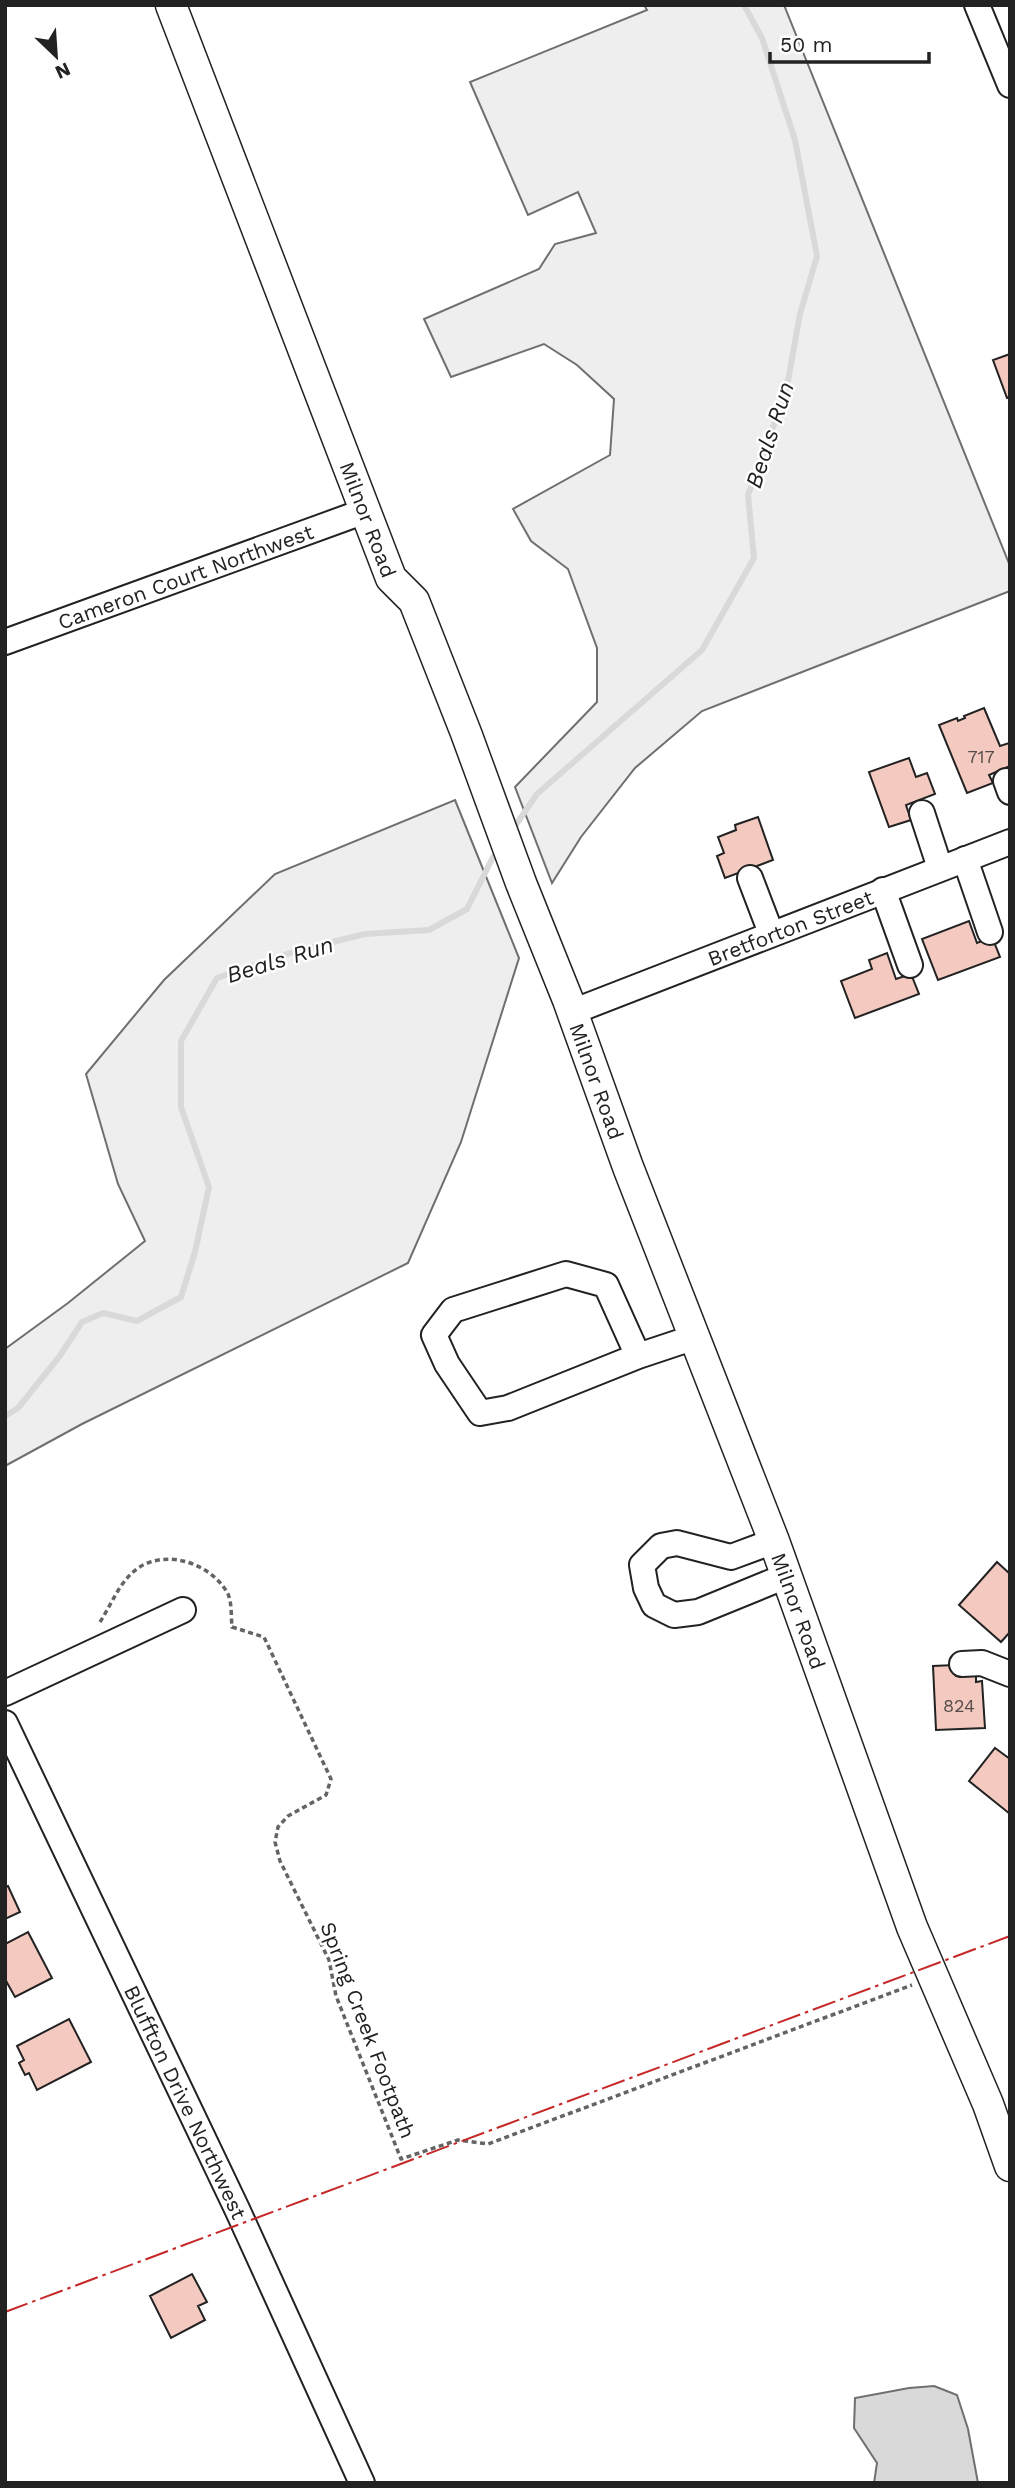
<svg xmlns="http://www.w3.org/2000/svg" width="1015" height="2488" font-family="'Work Sans',sans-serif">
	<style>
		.green { fill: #eee; stroke: #6f6f6f; stroke-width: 2 }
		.water { fill: #d9d9d9; stroke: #6f6f6f; stroke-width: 2 }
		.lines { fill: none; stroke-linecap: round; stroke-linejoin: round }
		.stream { stroke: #d9d9d9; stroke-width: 6 }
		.building { fill: #f3c9c0; stroke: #222; stroke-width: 2 }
		.minor-casing { stroke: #222; stroke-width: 28 }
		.major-casing { stroke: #222; stroke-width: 33 }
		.path { stroke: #646464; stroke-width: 3.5; stroke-dasharray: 5 3.5; stroke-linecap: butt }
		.minor { stroke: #fff; stroke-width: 24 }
		.major { stroke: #fff; stroke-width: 30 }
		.power { stroke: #c62828; stroke-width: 2; stroke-dasharray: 24 5 3.5 5; stroke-linecap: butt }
		.labels { text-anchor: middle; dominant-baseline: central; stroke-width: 5; stroke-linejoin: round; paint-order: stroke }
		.number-label { font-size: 18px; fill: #564c4a }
		.street-label { font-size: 21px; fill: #222; stroke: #fff }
		.water-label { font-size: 23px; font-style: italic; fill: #222; stroke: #fff }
	</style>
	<rect width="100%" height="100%" fill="#fff"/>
	<!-- green -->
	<path class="green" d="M 644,5 L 784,5 L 1010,566 L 1010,591 L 702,711 L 635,768 L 581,837 L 552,883 L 515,787 L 597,702 L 597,648 L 568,569 L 531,541 L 513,509 L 610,455 L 614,399 L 577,365 L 544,344 L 451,377 L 424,319 L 539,269 L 555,244 L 596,233 L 578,192 L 528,215 L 470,82 L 647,10 Z
		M 455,800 L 519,958 L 461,1142 L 408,1263 L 82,1424 L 5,1466 L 5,1349 L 68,1303 L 145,1241 L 118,1184 L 86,1074 L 164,980 L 275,874 Z"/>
	<!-- water -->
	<path class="water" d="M 934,2386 L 957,2395 L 968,2429 L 978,2483 L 874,2483 L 877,2463 L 854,2428 L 855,2398 L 909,2388 Z"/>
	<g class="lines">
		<!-- stream -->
		<path class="stream" d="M 515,826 L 537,794 L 702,650 L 754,558 L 748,495 L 786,392 L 800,314 L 817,256 L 795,140 L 762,38 L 744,5
			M 5,1416 L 18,1408 L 59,1357 L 82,1322 L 103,1313 L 137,1321 L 181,1297 L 195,1252 L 209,1187 L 181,1107 L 181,1041 L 217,978 L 296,951 L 365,934 L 429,930 L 467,909 L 493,857"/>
	</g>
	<!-- building -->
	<path class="building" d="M 1010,354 L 1010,397 L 1007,398 L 993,360 Z
		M 984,708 L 1000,746 L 1009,743 L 1010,766 L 989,775 L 993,783 L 967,793 L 939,725 L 957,718 L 958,721 L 965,718 L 964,716 Z
		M 909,758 L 916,777 L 927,773 L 935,794 L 906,805 L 911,820 L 889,827 L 869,772 Z
		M 758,817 L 773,860 L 725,878 L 717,856 L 724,853 L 718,837 L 736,830 L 735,825 Z
		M 969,921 L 977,943 L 992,937 L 1000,957 L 938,980 L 922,939 Z
		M 887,953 L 896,979 L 911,974 L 919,994 L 855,1018 L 841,981 L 872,969 L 869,960 Z
		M 997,1562 L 1010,1574 L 1010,1632 L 1001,1642 L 959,1605 Z
		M 955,1665 L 956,1676 L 976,1675 L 976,1682 L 982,1681 L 985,1728 L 936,1730 L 933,1666 Z
		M 995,1748 L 1010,1759 L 1010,1814 L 969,1781 Z
		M 8,1886 L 20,1912 L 5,1919 L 5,1887 Z
		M 28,1932 L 52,1978 L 15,1997 L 5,1979 L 5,1944 Z
		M 69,2019 L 91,2062 L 37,2090 L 29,2073 L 25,2075 L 19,2063 L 24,2060 L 17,2046 Z
		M 192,2274 L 207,2302 L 198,2306 L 205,2320 L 171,2338 L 150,2296 Z"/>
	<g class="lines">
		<defs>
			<g id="minor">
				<path d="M 977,5 L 1010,85"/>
				<path id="s1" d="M 5,642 L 365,511"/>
				<path d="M 1006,781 L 1010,792"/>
				<path d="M 922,813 L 940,868"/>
				<path d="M 965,859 L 990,932"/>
				<path d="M 750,878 L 771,933"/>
				<path d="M 883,890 L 910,965"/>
				<path id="s2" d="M 572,1012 L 1010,842"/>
				<path d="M 638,1356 L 606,1285 L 566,1274 L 453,1310 L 434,1335 L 447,1364 L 480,1413 L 508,1408 L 638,1356 L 695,1337"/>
				<path d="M 774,1541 L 731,1557 L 677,1543 L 661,1546 L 642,1565 L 646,1588 L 654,1605 L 674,1615 L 698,1612 L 786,1576"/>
				<path d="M 962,1664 L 982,1663 L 1010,1674"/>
				<path d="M 5,1693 L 183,1610"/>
				<path id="s3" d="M 5,1723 L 237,2209 L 362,2483"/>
			</g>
			<g id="major">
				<path id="s4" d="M 171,5 L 391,578 L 414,601 L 466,733 L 521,883 L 568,1000 L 628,1167 L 774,1541 L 912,1927 L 988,2104 L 1010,2166"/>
			</g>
		</defs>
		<!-- minor casing -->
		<use href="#minor" class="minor-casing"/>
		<!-- major casing -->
		<use href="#major" class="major-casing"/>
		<!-- path -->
		<path class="path" d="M 100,1622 C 113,1602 121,1577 143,1565 C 173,1550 213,1566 228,1594 C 232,1603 231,1617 232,1627 L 264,1637 L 331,1779 L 326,1795 L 288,1816 L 278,1827 L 275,1842 L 280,1861 L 329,1960 L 336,1996 L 401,2159 L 458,2140 L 488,2144 L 912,1985"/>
		<!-- minor -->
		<use href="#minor" class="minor"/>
		<!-- major -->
		<use href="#major" class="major"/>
		<!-- power -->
		<path class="power" d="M 5,2312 L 1010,1936"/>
	</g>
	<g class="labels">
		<!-- number labels -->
		<g class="number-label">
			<text x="981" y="756">717</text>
			<text x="959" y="1705">824</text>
		</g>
		<!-- street labels -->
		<g class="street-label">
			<text stroke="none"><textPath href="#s4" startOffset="551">Milnor Road</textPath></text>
			<text stroke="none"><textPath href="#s1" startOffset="192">Cameron Court Northwest</textPath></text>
			<text stroke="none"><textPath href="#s2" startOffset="234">Bretforton Street</textPath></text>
			<text stroke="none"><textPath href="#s4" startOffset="1160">Milnor Road</textPath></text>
			<text stroke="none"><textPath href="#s4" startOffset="1727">Milnor Road</textPath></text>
			<text transform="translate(368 2030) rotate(69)">Spring Creek Footpath</text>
			<text stroke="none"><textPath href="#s3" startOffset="420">Bluffton Drive Northwest</textPath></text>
		</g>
		<!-- water labels -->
		<g class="water-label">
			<text transform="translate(770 435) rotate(-72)">Beals Run</text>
			<text transform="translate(280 960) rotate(-17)">Beals Run</text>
		</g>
	</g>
	<!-- border -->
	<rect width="1015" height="2488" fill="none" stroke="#222222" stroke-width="14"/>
	<!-- north arrow -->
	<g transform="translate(56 56) rotate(155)" stroke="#ffffff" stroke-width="5" paint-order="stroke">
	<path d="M0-5L12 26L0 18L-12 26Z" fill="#222222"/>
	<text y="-10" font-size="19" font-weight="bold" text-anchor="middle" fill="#222222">N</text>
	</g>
	<!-- scale -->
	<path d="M770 52v10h159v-10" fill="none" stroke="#222222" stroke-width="3.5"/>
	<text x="780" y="52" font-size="21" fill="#222222" stroke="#ffffff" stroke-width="5" paint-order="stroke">50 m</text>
</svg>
